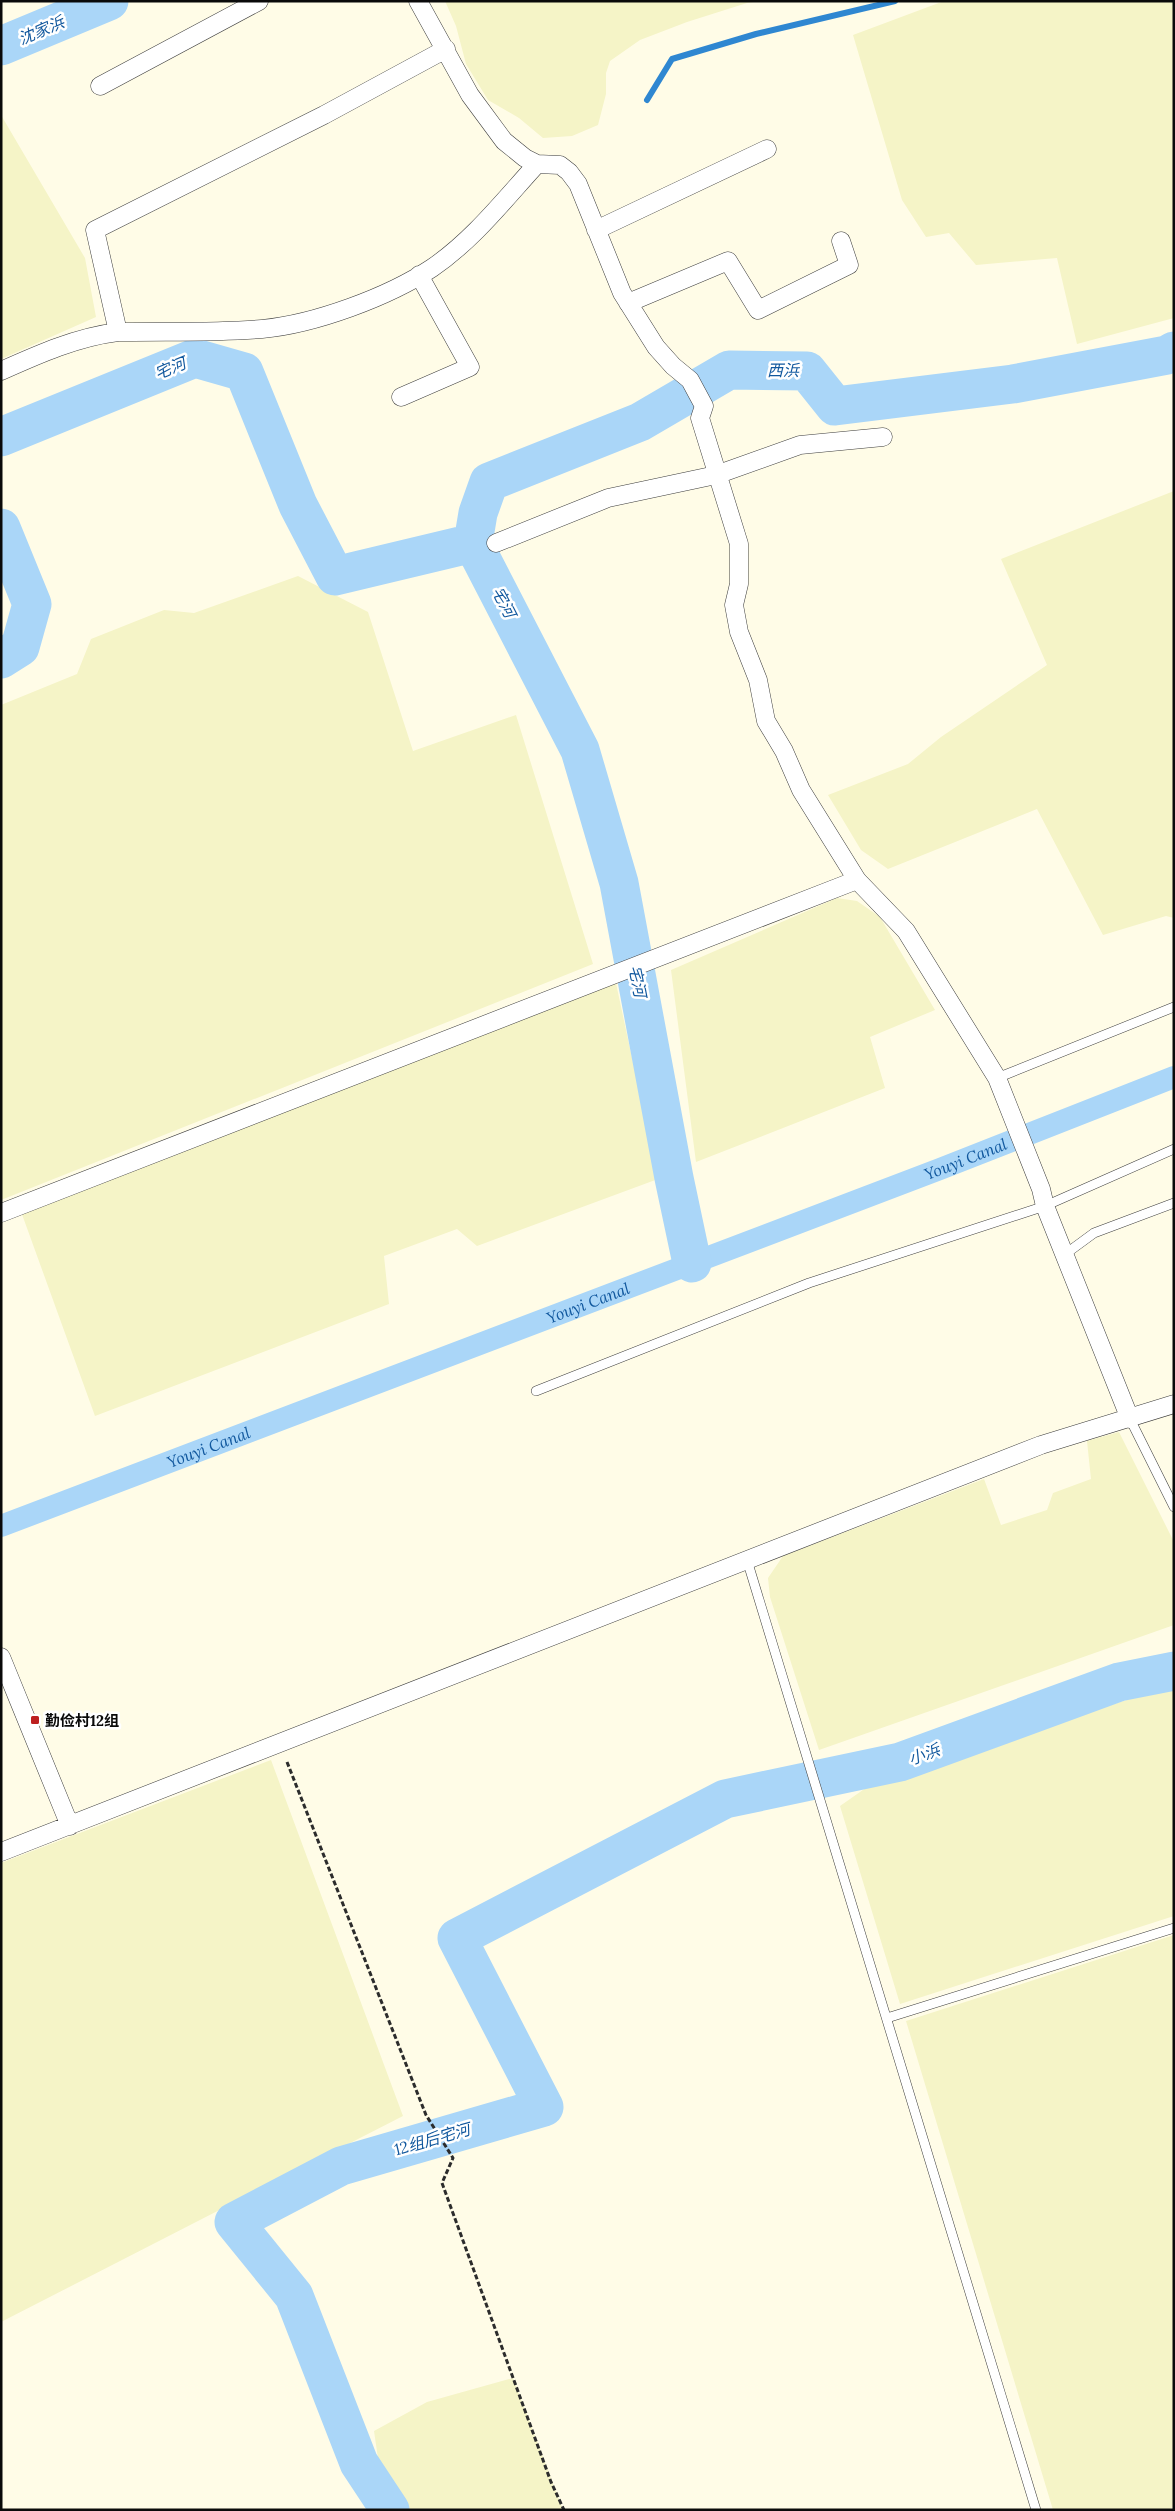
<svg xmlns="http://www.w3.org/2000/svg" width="1175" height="2511" font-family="Lora,'Noto Sans SC',serif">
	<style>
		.farmland { fill: #f5f4c7 }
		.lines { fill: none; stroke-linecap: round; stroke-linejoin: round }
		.stream { stroke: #2f87d1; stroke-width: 6 }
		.canal { stroke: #aad6f8; stroke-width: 22 }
		.river { stroke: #aad6f8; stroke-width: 39 }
		.lane-casing { stroke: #3d3d3d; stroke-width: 10 }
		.street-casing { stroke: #3d3d3d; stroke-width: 19 }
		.path { stroke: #2c2c2c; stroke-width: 3; stroke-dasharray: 5 2.5; stroke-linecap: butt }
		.lane { stroke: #fff; stroke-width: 9 }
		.street { stroke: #fff; stroke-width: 18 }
		.poi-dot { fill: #bd201f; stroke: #fff; stroke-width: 2 }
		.labels { text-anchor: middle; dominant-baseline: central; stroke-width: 5; stroke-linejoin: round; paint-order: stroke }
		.poi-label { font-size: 15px; font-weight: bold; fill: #0a0a0a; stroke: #fff; text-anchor: start }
		.water-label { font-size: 16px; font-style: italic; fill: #11589e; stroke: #fff }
	</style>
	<rect width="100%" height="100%" fill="#fffce7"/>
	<!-- farmland -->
	<path class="farmland" d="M 445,1 L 760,1 L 747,3 L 687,22 L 640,40 L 610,61 L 606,73 L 606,94 L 598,125 L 572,136 L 543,138 L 519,118 L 488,100 L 466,64 L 456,26 Z
		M 944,1 L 1174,1 L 1174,318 L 1077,344 L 1057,258 L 976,265 L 949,233 L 926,237 L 902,200 L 853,35 Z
		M 1,115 L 85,258 L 96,317 L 1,359 Z
		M 1174,491 L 1174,918 L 1166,916 L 1103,935 L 1037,809 L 888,869 L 861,850 L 828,795 L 908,764 L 941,737 L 1047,665 L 1001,559 Z
		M 298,576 L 368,612 L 413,751 L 516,715 L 593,964 L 1,1200 L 1,705 L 77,674 L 91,639 L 164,610 L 194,613 Z
		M 837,898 L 857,901 L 880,917 L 935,1010 L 870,1037 L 885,1088 L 696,1162 L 671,970 Z
		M 614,974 L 658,1179 L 477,1246 L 457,1229 L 384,1256 L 389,1304 L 95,1416 L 19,1206 Z
		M 1119,1432 L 1174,1542 L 1174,1625 L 819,1750 L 770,1597 L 768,1578 L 783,1556 L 984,1479 L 1001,1525 L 1047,1510 L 1053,1493 L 1091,1479 L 1087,1441 Z
		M 1174,1685 L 1174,1916 L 900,2004 L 840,1806 L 880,1778 Z
		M 271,1760 L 403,2116 L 1,2322 L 1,1863 Z
		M 1174,1935 L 1174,2507 L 1167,2510 L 1053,2510 L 906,2021 Z
		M 513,2378 L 563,2510 L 402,2510 L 380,2472 L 374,2431 L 427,2402 Z"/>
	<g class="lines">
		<!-- stream -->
		<path class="stream" d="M 647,100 L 672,59 L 756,34 L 895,1"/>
		<!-- canal -->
		<path class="canal" id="s1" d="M 1,1526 L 940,1169 L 1174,1077"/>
		<!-- river -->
		<path class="river" d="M 1,46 L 109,1
			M 1,437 L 195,358 L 244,372 L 298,505 L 335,576 L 473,543 L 580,750 L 619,883 L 674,1178 L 692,1263
			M 1,528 L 32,604 L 20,647 L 1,659
			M 473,543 L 478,513 L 489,482 L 640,422 L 729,370 L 807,371 L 835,406 L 1013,384 L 1167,355 L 1174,351
			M 390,2510 L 359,2463 L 294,2296 L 234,2222 L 341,2166 L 544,2107 L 457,1938 L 725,1799 L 900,1762 L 1119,1682 L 1174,1671"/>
		<defs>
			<path id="lane" d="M 997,1078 L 1174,1007
				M 1064,1255 L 1094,1233 L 1174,1203
				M 536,1391 L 809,1283 L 1045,1206 L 1174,1149
				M 1130,1419 L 1174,1507
				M 747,1560 L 1036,2510
				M 887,2018 L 1174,1928"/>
			<path id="street" d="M 418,1 L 470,95 L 504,141 L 525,158 L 537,164 L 560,165 L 569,172 L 578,184 L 622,293 L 656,347 L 673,366 L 690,380 L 704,406 L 700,418 L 739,544 L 739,584 L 734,605 L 739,632 L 758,680 L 766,721 L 784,751 L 801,790 L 857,880 L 906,931 L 997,1078 L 1041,1189 L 1045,1206 L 1130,1419
				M 100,86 L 259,1
				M 596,230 L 767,149
				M 628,303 L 728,261 L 758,310 L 849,265 L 841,241
				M 118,332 L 95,230 L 324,115 L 446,49
				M 1,371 C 39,354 77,337 118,332 C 166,331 214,333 262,329 C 315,324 388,297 432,268 C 473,240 504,200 537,164
				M 401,397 L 470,367 L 419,275
				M 496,543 L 608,498 L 716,475 L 800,445 L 883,437
				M 1,1213 L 857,880
				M 1,1657 L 70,1826
				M 1,1852 L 1041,1445 L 1174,1404"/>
		</defs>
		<!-- lane casing -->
		<use href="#lane" class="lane-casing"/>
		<!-- street casing -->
		<use href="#street" class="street-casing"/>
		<!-- path -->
		<path class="path" d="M 287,1762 L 426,2115 L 453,2158 L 442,2183 L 551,2482 L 564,2510"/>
		<!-- lane -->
		<use href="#lane" class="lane"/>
		<!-- street -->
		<use href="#street" class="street"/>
	</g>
	<!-- markers -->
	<rect class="poi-dot" x="30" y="1715" width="10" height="10" rx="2.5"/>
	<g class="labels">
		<!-- poi labels -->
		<g class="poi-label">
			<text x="45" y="1720">勤俭村12组</text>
		</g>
		<!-- water labels -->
		<g class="water-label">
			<text transform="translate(41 30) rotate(-23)">沈家浜</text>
			<text transform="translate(170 368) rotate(-22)">宅河</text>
			<text x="783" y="370">西浜</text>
			<text transform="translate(504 602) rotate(63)">宅河</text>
			<text transform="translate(638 981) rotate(79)">宅河</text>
			<text stroke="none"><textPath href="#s1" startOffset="1032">Youyi Canal</textPath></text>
			<text stroke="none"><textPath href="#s1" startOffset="628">Youyi Canal</textPath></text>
			<text stroke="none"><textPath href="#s1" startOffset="222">Youyi Canal</textPath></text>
			<text transform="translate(924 1754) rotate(-20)">小浜</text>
			<text transform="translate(432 2139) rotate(-16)">12组后宅河</text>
		</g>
	</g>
	<!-- border -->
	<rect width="1175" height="2511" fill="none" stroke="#0a0a0a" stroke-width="5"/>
</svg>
